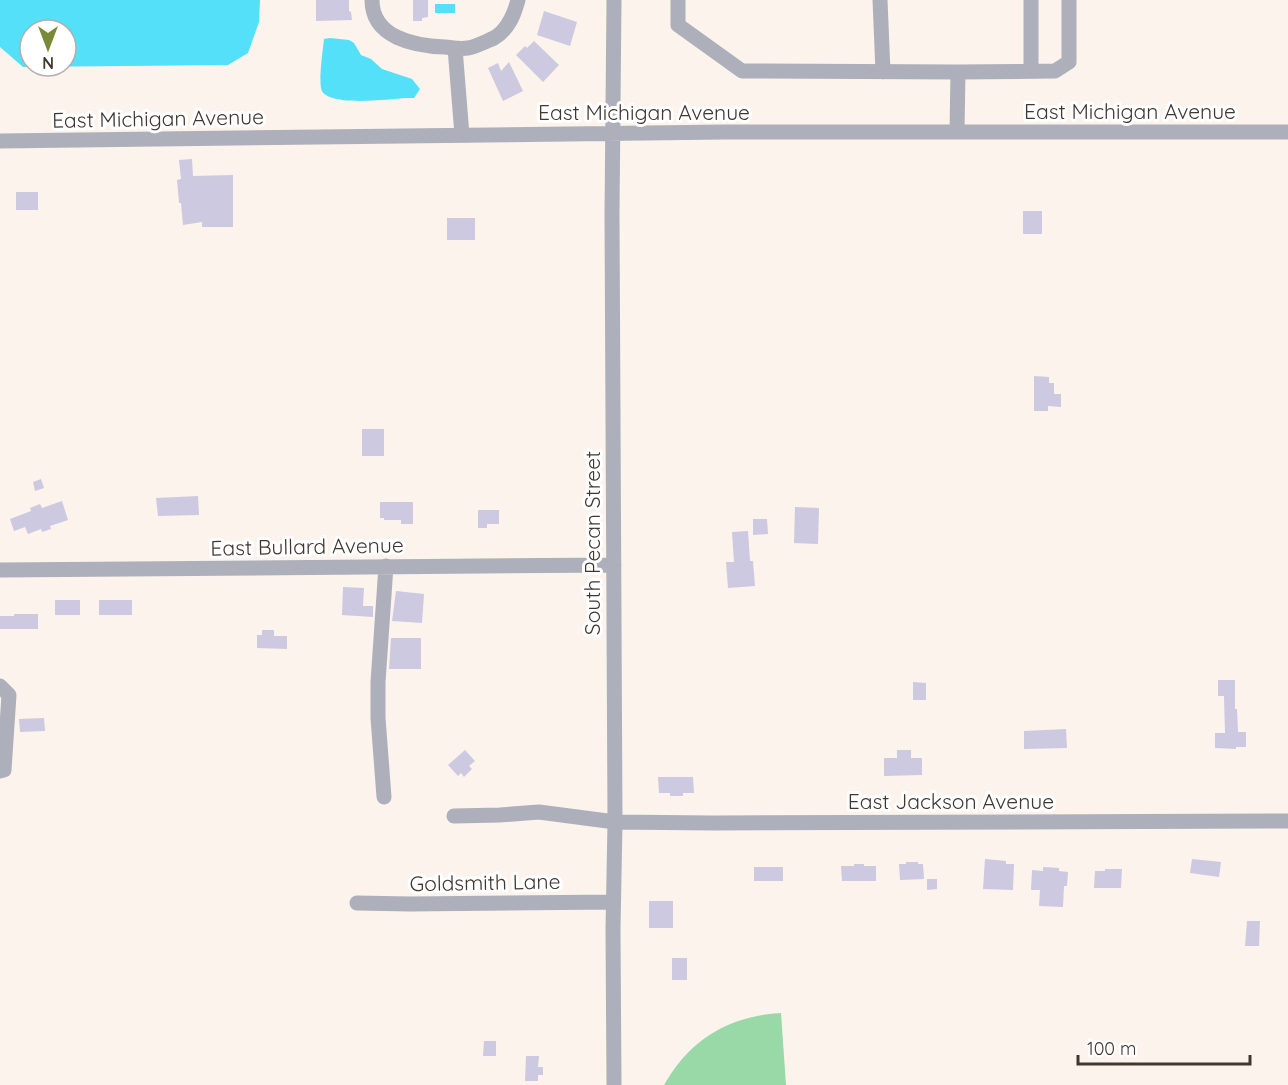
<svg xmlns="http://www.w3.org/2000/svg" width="1288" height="1085" font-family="Quicksand,sans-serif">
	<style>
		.green { fill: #99d8a7 }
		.water { fill: #53e0f8; fill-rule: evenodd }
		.building { fill: #ccc9e1 }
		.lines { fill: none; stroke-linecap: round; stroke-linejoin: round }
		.minor { stroke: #adb0ba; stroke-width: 15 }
		.labels { text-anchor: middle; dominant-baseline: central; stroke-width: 6; stroke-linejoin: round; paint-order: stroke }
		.street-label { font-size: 21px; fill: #403731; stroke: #fff }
	</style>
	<rect width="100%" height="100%" fill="#fcf3ec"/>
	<!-- green -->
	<path class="green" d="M 781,1013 L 786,1085 L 664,1085 C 690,1039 729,1016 781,1013 Z"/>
	<!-- water -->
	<path class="water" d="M 0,0 L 260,0 L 259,22 L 248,53 L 228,65 L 23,67 L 0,47 ZM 30,30 L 66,30 L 66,66 L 30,66 Z
		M 435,4 L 455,4 L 455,13 L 435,13 Z
		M 330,38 L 349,40 L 354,43 L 361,55 L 371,59 L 382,69 L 412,79 L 420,89 L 414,98 L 406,98 C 389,99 331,107 322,91 C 318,84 323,49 324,39 Z"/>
	<!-- building -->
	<path class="building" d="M 316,0 L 349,0 L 349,11 L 351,12 L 352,20 L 316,21 Z
		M 413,0 L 428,0 L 428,17 L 422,18 L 422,21 L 413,21 Z
		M 544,11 L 577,22 L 570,46 L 537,35 Z
		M 534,41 L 559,65 L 543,82 L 516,55 L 525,46 L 527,48 Z
		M 509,62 L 523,91 L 503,101 L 488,68 L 498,63 L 501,71 Z
		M 192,159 L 193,176 L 233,175 L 233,227 L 202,227 L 202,222 L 183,225 L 181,203 L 179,203 L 177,180 L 181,179 L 179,160 Z
		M 16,192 L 38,192 L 38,210 L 16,210 Z
		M 1023,211 L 1042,211 L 1042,234 L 1023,234 Z
		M 447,218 L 475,218 L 475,240 L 447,240 Z
		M 1034,376 L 1049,377 L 1049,383 L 1054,383 L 1054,394 L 1061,394 L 1061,407 L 1048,406 L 1048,411 L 1034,411 Z
		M 362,429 L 384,429 L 384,456 L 362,456 Z
		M 41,479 L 44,488 L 35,491 L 33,482 Z
		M 198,496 L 199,515 L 158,516 L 156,498 Z
		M 62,501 L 68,520 L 50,526 L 51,529 L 42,532 L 41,529 L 28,534 L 25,527 L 14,531 L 10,519 L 31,511 L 30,508 L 40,504 L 42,508 Z
		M 380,502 L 413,502 L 413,524 L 401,524 L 401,520 L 384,520 L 384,518 L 380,518 Z
		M 795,507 L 819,508 L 818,544 L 794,543 Z
		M 478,510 L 499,510 L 499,524 L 487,524 L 487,528 L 478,528 Z
		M 753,519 L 767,519 L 768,534 L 753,535 Z
		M 748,531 L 750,561 L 753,561 L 755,586 L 728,588 L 726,562 L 734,562 L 732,532 Z
		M 343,587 L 364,588 L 363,606 L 373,606 L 373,617 L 342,615 Z
		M 396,591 L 424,594 L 422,623 L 392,621 Z
		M 55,600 L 80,600 L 80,615 L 55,615 Z
		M 99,600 L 132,600 L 132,615 L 99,615 Z
		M 14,614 L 38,614 L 38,629 L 0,629 L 0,616 L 14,616 Z
		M 262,630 L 274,630 L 274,636 L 287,636 L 287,649 L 257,648 L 257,635 L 262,635 Z
		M 391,638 L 421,638 L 421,669 L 389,669 Z
		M 1218,680 L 1235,680 L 1235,709 L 1237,709 L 1238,732 L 1246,732 L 1246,747 L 1236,747 L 1236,749 L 1215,748 L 1215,733 L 1225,733 L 1224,696 L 1218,696 Z
		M 913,682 L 926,683 L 926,700 L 913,700 Z
		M 44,718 L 45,731 L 20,732 L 19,719 Z
		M 1066,729 L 1067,748 L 1024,749 L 1024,731 Z
		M 465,750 L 475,761 L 469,766 L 472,769 L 464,777 L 461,773 L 458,776 L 448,765 Z
		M 897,750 L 911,750 L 911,758 L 922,758 L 922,775 L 884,776 L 884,758 L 897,758 Z
		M 658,777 L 693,777 L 694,793 L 683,793 L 683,796 L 670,796 L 670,793 L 659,793 Z
		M 985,859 L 1006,861 L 1006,864 L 1014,864 L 1013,890 L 983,889 Z
		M 1192,859 L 1221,862 L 1219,877 L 1190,873 Z
		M 906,862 L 918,862 L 918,864 L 923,864 L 924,879 L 900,880 L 899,864 L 906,864 Z
		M 854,864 L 864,864 L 864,866 L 876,866 L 876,881 L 842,881 L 841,866 L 854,866 Z
		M 754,867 L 783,867 L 783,881 L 754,881 Z
		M 1043,867 L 1059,868 L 1059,871 L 1068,872 L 1067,886 L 1064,886 L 1063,907 L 1039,906 L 1040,890 L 1031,890 L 1032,870 L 1043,871 Z
		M 1105,869 L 1122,869 L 1121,888 L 1094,888 L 1095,871 L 1105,871 Z
		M 927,879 L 937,879 L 937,889 L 927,890 Z
		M 649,901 L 673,901 L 673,928 L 649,928 Z
		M 1247,921 L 1260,921 L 1259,946 L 1245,946 Z
		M 672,958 L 687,958 L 687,980 L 672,980 Z
		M 484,1041 L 496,1041 L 496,1056 L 483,1056 Z
		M 526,1056 L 539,1056 L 538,1067 L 543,1067 L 543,1075 L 538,1075 L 538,1081 L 525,1081 Z"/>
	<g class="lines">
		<!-- minor -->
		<path class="minor" d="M 372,0 C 372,38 415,46 445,47 C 452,48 461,49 468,48 C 476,47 487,41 494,38 C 508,30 514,15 518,0
			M 614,0 L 612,214 L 615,822 L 613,929 L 614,1085
			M 678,0 L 678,25 L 742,71 L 958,72 L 1055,71 L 1069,62 L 1069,0
			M 880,0 L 883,72
			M 455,48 L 462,135
			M 1031,71 L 1031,0
			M 957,132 L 958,72
			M 0,141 L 725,132 L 1288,132
			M 0,570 L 614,565
			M 0,686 L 9,695 L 4,770 L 0,771
			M 384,797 L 378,718 L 378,682 L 386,566
			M 454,816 L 500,815 L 539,812 L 615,822 L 713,823 L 1288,821
			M 357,903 L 410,904 L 613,902"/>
	</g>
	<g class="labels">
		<!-- street labels -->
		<g class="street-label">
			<text x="1130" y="111">East Michigan Avenue</text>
			<text x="644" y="112">East Michigan Avenue</text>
			<text transform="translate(158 118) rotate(-1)">East Michigan Avenue</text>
			<text transform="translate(592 543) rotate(-90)">South Pecan Street</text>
			<text transform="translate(307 546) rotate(-1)">East Bullard Avenue</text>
			<text x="951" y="801">East Jackson Avenue</text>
			<text transform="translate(485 882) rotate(-1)">Goldsmith Lane</text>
		</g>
	</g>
	<!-- north arrow -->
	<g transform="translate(48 48) rotate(180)"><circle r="28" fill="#ffffff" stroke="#b3afad" stroke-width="1.5"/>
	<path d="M0-4.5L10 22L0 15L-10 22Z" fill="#7a8938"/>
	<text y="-9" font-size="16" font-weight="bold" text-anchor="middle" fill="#403731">N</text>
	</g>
	<!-- scale -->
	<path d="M1078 1055v9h172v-9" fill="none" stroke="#403731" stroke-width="3"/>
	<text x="1087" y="1055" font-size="18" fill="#403731" stroke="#ffffff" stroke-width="4.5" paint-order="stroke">100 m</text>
</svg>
